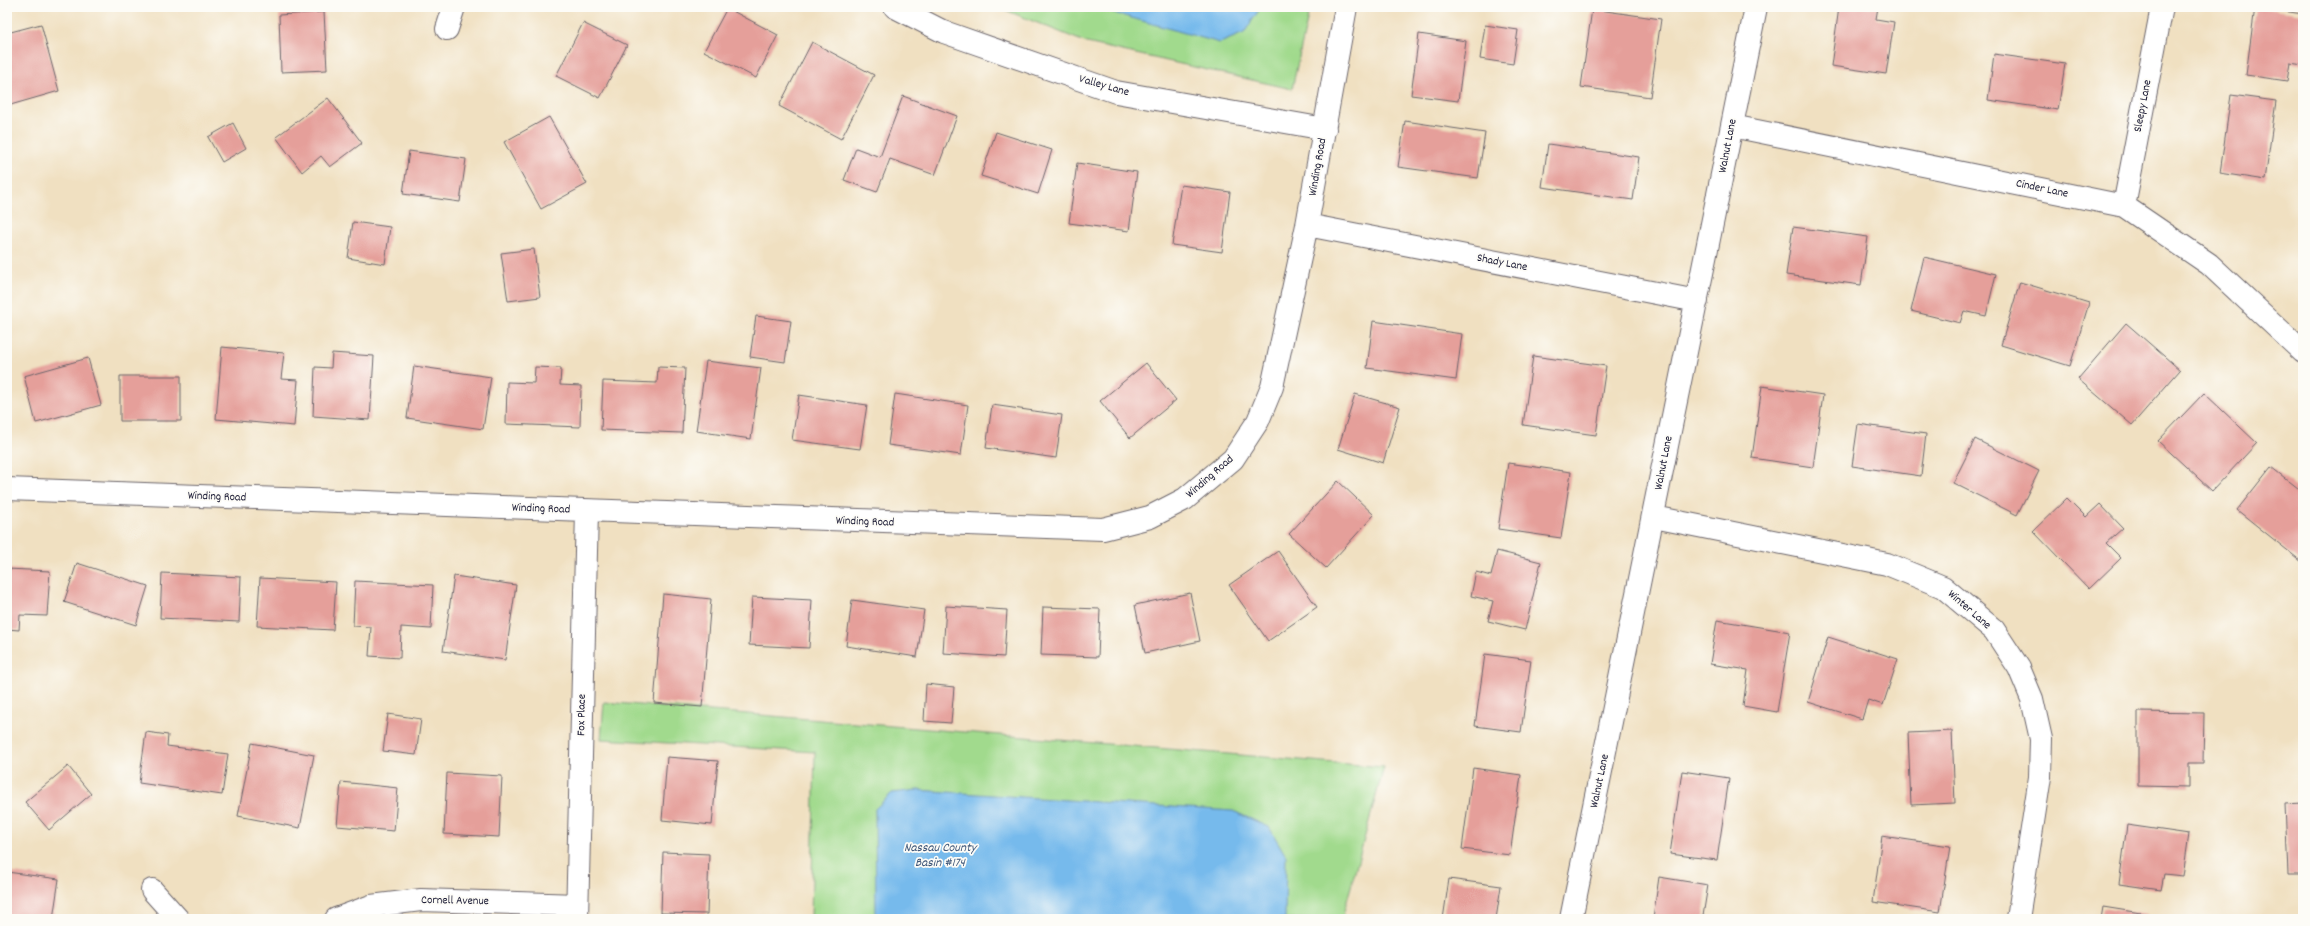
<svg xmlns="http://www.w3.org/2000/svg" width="2310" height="926" font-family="Dekko,sans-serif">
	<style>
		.green { fill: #a1da8d; stroke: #627e64 }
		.water { fill: #76baec; stroke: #4c6e94 }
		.building { fill: #e59f9a }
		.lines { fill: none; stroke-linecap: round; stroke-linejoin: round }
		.street-casing { stroke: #6a646a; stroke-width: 24 }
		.street { stroke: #fff; stroke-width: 22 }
		.labels { text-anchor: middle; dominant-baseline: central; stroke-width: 3.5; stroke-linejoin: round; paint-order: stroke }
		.street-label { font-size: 12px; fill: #22223b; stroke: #fdfcf7 }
		.water-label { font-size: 13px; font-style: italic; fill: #3f5779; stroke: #fdfcf7 }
	</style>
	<rect width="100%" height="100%" fill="#fdfcf7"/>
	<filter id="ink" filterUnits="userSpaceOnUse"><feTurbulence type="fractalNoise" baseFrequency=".025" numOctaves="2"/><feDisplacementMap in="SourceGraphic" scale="8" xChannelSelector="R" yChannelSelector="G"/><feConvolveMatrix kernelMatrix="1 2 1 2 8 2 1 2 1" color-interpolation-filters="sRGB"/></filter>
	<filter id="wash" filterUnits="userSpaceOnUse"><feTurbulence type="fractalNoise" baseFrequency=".012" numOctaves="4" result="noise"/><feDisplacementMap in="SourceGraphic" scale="16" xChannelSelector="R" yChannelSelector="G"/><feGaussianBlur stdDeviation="0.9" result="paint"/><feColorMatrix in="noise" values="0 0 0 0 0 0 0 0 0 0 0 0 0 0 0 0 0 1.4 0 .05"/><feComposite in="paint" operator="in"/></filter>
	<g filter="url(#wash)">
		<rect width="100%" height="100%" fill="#f0e0c1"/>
		<!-- green -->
		<path class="green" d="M 998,7 L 1310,7 L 1292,89 L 1087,43 Z
			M 604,702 L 1384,767 L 1342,919 L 811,919 L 815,752 L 601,739 Z"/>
		<!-- water -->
		<path class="water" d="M 1104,7 L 1261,7 L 1244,33 L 1220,43 L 1114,13 Z
			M 917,790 L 1233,811 L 1269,827 L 1286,856 L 1285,919 L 876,919 L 875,809 L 892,793 Z"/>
		<g id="blocks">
			<!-- building -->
			<path class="building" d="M 1839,7 L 1878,7 L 1876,19 L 1894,22 L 1886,74 L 1831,66 Z
				M 2255,7 L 2303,14 L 2303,65 L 2290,63 L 2287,81 L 2246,75 Z
				M 727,8 L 778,35 L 756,78 L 704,51 Z
				M 1592,9 L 1661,19 L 1650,97 L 1581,87 Z
				M 324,12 L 327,70 L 281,72 L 279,15 Z
				M 583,23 L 627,45 L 600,98 L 556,76 Z
				M 41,24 L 59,91 L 7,106 L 7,33 Z
				M 1485,25 L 1518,30 L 1513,64 L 1480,59 Z
				M 1419,34 L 1466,41 L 1458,101 L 1411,95 Z
				M 812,42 L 874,75 L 841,139 L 779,106 Z
				M 1994,54 L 2065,64 L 2058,110 L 1988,100 Z
				M 2231,95 L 2276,101 L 2265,180 L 2220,173 Z
				M 903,96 L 957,116 L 935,175 L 890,159 L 877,192 L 844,180 L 856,148 L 880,157 Z
				M 328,98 L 362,143 L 330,167 L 321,156 L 302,172 L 276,137 Z
				M 549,117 L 587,184 L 541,209 L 504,142 Z
				M 1405,121 L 1485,133 L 1478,178 L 1398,167 Z
				M 233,123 L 246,148 L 222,162 L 208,137 Z
				M 996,132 L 1052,150 L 1038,194 L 981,176 Z
				M 1548,144 L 1639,157 L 1633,200 L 1542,187 Z
				M 409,151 L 466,159 L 460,202 L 403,194 Z
				M 1077,163 L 1137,172 L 1129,231 L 1069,223 Z
				M 1181,185 L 1230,192 L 1222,252 L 1172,245 Z
				M 353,222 L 390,227 L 385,264 L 348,258 Z
				M 1793,227 L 1868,237 L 1861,285 L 1786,275 Z
				M 534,249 L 540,297 L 508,301 L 501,253 Z
				M 1924,257 L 1996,274 L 1986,316 L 1964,311 L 1960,323 L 1911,311 Z
				M 2020,282 L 2089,303 L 2070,366 L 2001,345 Z
				M 756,316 L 791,321 L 785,362 L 750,357 Z
				M 1373,321 L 1462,334 L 1456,380 L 1367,368 Z
				M 2126,323 L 2180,370 L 2132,425 L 2078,379 Z
				M 222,347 L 284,353 L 281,379 L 298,380 L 294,426 L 216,419 Z
				M 332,353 L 374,356 L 370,420 L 313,416 L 315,367 L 331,368 Z
				M 1533,356 L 1606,366 L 1596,435 L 1523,425 Z
				M 88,358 L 101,405 L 36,423 L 24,376 Z
				M 706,361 L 761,368 L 751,439 L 696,431 Z
				M 1146,363 L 1176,400 L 1130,438 L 1100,401 Z
				M 414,366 L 491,377 L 483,429 L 407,418 Z
				M 535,367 L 561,368 L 560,385 L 581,386 L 580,427 L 506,424 L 507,382 L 534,383 Z
				M 658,367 L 685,368 L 682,433 L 601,430 L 603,381 L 657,383 Z
				M 120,376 L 181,376 L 181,421 L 120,421 Z
				M 1762,386 L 1823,395 L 1813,467 L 1752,458 Z
				M 2204,393 L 2257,443 L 2212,491 L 2158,441 Z
				M 895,394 L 968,405 L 961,455 L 888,445 Z
				M 1355,394 L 1400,407 L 1383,463 L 1338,449 Z
				M 799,395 L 867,405 L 860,449 L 792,440 Z
				M 992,405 L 1062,415 L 1056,458 L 986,448 Z
				M 1858,424 L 1926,434 L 1921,476 L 1852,466 Z
				M 1975,439 L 2039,471 L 2017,515 L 1953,483 Z
				M 1508,463 L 1571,472 L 1561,538 L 1498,529 Z
				M 2271,467 L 2303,492 L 2302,562 L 2237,510 Z
				M 1338,481 L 1374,515 L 1326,568 L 1289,534 Z
				M 2067,498 L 2086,517 L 2100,504 L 2123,528 L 2106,543 L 2121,558 L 2089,589 L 2033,531 Z
				M 1278,551 L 1317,607 L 1268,641 L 1229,585 Z
				M 1497,551 L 1541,562 L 1525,630 L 1488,621 L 1493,601 L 1471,596 L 1476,572 L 1491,576 Z
				M 77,563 L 148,586 L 136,625 L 64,602 Z
				M 7,569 L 50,571 L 47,616 L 20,615 L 19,630 L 7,629 Z
				M 162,573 L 241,577 L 239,622 L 160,618 Z
				M 454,576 L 516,585 L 505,660 L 443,651 Z
				M 260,578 L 336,582 L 333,630 L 257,626 Z
				M 355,581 L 433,585 L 431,629 L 401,627 L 400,658 L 369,656 L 371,627 L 353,626 Z
				M 1190,593 L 1200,641 L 1145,653 L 1135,605 Z
				M 663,594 L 711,599 L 702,707 L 654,703 Z
				M 752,597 L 812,600 L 809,648 L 749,645 Z
				M 852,600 L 924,610 L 917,657 L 846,646 Z
				M 946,606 L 1007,610 L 1004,657 L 943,653 Z
				M 1043,607 L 1100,609 L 1098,657 L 1041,655 Z
				M 1717,620 L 1790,632 L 1777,712 L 1743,706 L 1748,670 L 1710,664 Z
				M 1828,637 L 1898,659 L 1883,705 L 1868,700 L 1862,719 L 1808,702 Z
				M 1485,654 L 1531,660 L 1521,732 L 1475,726 Z
				M 926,684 L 954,687 L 951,723 L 924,721 Z
				M 2138,712 L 2204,713 L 2203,763 L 2189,763 L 2189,787 L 2138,786 Z
				M 388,714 L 421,719 L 416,755 L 383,751 Z
				M 1952,731 L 1955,803 L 1911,805 L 1908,733 Z
				M 146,732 L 168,735 L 167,746 L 228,754 L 222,795 L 139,783 Z
				M 252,743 L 314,755 L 300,828 L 238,816 Z
				M 667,757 L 718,761 L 712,825 L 662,820 Z
				M 68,766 L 91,794 L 49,830 L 25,802 Z
				M 1473,768 L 1521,775 L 1510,855 L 1462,849 Z
				M 1682,771 L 1729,778 L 1717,860 L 1670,854 Z
				M 447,773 L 502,776 L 499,837 L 444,834 Z
				M 341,782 L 398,788 L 394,831 L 337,826 Z
				M 2303,803 L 2303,875 L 2288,875 L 2285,804 Z
				M 2127,825 L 2189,834 L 2183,876 L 2164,874 L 2161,890 L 2119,884 Z
				M 1882,836 L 1950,846 L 1940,912 L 1873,902 Z
				M 663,852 L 709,854 L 707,914 L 661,913 Z
				M 7,872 L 59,879 L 53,919 L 7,919 Z
				M 1659,877 L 1708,885 L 1703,916 L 1721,919 L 1653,919 Z
				M 1449,879 L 1501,886 L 1496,919 L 1443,919 Z
				M 2103,907 L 2147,914 L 2147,919 L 2101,919 Z"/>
		</g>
	</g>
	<g filter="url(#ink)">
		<use href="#blocks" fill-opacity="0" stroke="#6a646a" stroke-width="1"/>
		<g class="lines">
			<defs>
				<path id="street" d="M 895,7 L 944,32 L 1116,92 L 1325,129
					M 447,29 L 454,7
					M 1732,126 L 2124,206 L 2209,264 L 2303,352
					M 2124,206 L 2162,7
					M 1307,225 L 1697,301
					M 7,489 L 1103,529 L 1150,517 L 1185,499 L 1233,459 L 1258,421 L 1272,387 L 1307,225 L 1346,7
					M 1654,517 L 1887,564 L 1943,587 L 1994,630 L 2019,668 L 2032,699 L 2041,739 L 2040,777 L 2018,919
					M 152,890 L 178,919
					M 336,919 L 371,906 L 421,900 L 577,905
					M 577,919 L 587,511
					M 1571,919 L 1756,7"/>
			</defs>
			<!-- street casing -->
			<use href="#street" class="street-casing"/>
			<!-- street -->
			<use href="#street" class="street"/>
		</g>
	</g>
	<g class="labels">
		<!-- street labels -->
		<g class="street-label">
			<text transform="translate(1104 86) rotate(16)">Valley Lane</text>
			<text transform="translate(2143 106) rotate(-79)">Sleepy Lane</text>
			<text transform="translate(1728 146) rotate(-79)">Walnut Lane</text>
			<text transform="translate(1318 167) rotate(-80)">Winding Road</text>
			<text transform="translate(2042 189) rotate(12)">Cinder Lane</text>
			<text transform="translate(1502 263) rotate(11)">Shady Lane</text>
			<text transform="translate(1664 463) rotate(-79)">Walnut Lane</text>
			<text transform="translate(1210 477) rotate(-41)">Winding Road</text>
			<text transform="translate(217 497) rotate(2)">Winding Road</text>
			<text transform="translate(541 509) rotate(2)">Winding Road</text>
			<text transform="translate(865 522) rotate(2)">Winding Road</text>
			<text transform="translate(1969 610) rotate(41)">Winter Lane</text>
			<text transform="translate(582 715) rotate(-89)">Fox Place</text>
			<text transform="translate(1600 781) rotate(-78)">Walnut Lane</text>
			<text transform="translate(455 901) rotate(1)">Cornell Avenue</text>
		</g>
		<!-- water labels -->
		<g class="water-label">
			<text x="940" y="848">Nassau County<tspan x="940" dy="15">Basin #174</tspan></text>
		</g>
	</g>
	<!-- margin -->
	<rect width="2310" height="926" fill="none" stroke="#fdfcf7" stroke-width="24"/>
</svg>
